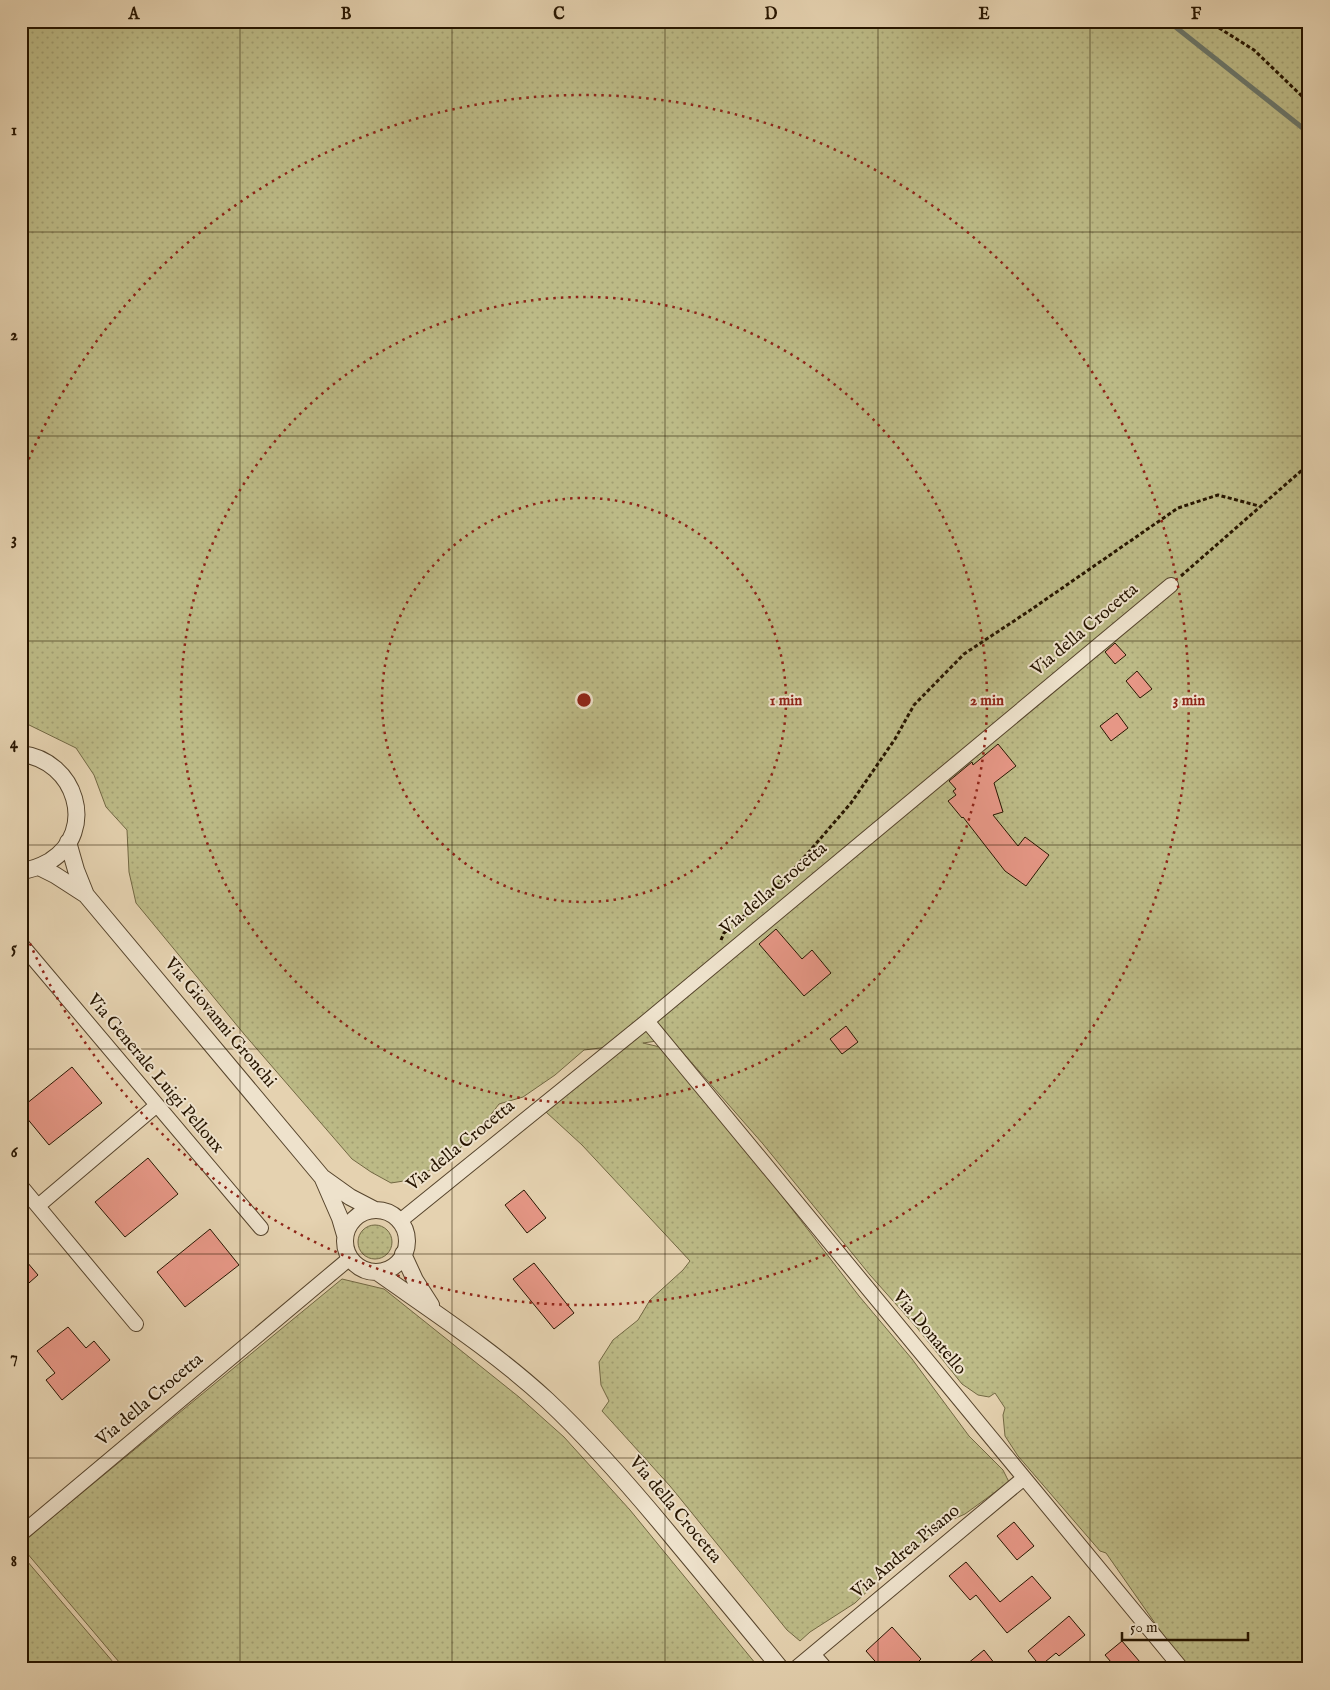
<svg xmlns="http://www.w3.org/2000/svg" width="1330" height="1690" font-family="'IM FELL English',serif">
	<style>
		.grass { fill: url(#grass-dots); stroke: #726843 }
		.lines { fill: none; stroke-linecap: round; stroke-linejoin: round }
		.stream { stroke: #6a766a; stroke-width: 5 }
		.building { fill: #e69786; stroke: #271500 }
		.minor-casing { stroke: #56442c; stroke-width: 16 }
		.tertiary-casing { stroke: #56442c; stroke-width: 18 }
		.path { stroke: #271500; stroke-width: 3; stroke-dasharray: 4 2.5; stroke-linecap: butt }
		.minor { stroke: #eee2cc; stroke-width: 14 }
		.tertiary { stroke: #eee2cc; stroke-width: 16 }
		.grid { fill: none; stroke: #271500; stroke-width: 1; stroke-opacity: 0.55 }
		.ring { fill: none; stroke: #8f2418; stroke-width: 2.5; stroke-dasharray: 2.5 5 }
		.labels { text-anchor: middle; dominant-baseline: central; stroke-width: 4; stroke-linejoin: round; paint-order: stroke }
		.street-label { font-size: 18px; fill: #271500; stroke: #eee2cc }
		.centre { fill: #8f2418; stroke: #eee2cc; stroke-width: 2.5 }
		.ring-label { font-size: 15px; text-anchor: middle; font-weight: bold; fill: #8f2418; stroke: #eee2cc; stroke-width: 4; stroke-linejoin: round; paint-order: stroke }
		.neatline { fill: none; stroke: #271500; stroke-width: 2 }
		.grid-label { font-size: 16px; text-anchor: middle; font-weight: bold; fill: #271500 }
	</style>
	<defs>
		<pattern id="grass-dots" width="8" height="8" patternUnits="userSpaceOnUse" patternTransform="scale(1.25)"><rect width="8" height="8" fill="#bcba86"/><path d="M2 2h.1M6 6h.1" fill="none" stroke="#a29f72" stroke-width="1.8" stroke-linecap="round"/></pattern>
	</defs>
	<rect width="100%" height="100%" fill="#e5d2b0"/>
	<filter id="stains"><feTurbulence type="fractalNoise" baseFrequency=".004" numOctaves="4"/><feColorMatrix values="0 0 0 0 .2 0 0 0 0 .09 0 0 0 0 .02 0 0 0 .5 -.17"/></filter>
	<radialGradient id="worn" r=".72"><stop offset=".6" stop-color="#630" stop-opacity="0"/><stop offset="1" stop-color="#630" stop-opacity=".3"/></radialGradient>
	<!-- grass -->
	<path class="grass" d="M 21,21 L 1309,21 L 1309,1669 L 1187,1669 L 1106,1553 L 1100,1551 L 1018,1456 L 1005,1436 L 1003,1415 L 1005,1408 L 995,1393 L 989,1397 L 978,1395 L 962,1384 L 918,1329 L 870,1275 L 763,1144 L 671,1039 L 643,1043 L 660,1047 L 742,1144 L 859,1296 L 912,1359 L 969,1436 L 1003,1470 L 1009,1482 L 965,1514 L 947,1522 L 927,1537 L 877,1582 L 855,1603 L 810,1632 L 800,1641 L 787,1630 L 670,1486 L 602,1411 L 609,1401 L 601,1385 L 599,1362 L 613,1340 L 638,1320 L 650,1300 L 683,1270 L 690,1261 L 582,1145 L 546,1112 L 600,1064 L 625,1045 L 584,1050 L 555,1075 L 523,1097 L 499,1104 L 480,1129 L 457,1151 L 432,1169 L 410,1180 L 391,1183 L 371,1172 L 352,1159 L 244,1034 L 136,903 L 129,872 L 127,830 L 106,807 L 94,775 L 76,748 L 21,721 Z
		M358 1242a17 17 0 1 1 34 0a17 17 0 1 1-34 0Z
		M 342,1279 L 384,1289 L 519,1397 L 564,1437 L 630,1510 L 760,1669 L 125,1669 L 21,1546 L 21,1543 Z
		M 21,1554 L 119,1669 L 21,1669 Z"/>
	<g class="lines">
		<!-- stream -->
		<path class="stream" d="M 1168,21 L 1309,133"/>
	</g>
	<!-- building -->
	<path class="building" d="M 1115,643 L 1126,655 L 1115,664 L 1105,652 Z
		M 1137,671 L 1152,689 L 1140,698 L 1126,681 Z
		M 1117,713 L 1128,728 L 1111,741 L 1100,726 Z
		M 998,744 L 1016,766 L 994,783 L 1003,812 L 993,815 L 1018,846 L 1025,837 L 1049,855 L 1026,886 L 1005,871 L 963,817 L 962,818 L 948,801 L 956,795 L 953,791 L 956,789 L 949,781 L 972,762 L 973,765 Z
		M 776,929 L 802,959 L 812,950 L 831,973 L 804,996 L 759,944 Z
		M 846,1026 L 858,1042 L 842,1054 L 830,1039 Z
		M 72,1067 L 102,1103 L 49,1145 L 21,1111 L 21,1108 Z
		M 148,1158 L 178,1194 L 125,1237 L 95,1202 Z
		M 524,1190 L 546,1218 L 527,1233 L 505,1205 Z
		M 210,1229 L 239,1265 L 185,1307 L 157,1272 Z
		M 21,1255 L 38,1275 L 21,1290 Z
		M 534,1263 L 574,1313 L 554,1329 L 513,1279 Z
		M 68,1327 L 86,1348 L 94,1341 L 110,1360 L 62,1400 L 46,1380 L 55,1373 L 37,1351 Z
		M 1014,1522 L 1034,1546 L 1017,1560 L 997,1536 Z
		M 966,1562 L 1000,1602 L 1032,1576 L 1051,1598 L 1007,1633 L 976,1595 L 970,1600 L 949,1576 Z
		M 1069,1616 L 1085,1635 L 1059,1656 L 1056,1653 L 1040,1666 L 1028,1651 Z
		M 892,1627 L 921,1659 L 911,1669 L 882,1669 L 866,1651 Z
		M 1122,1641 L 1140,1662 L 1133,1669 L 1117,1669 L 1105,1655 Z
		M 984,1650 L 999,1669 L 961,1669 Z"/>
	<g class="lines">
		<defs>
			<path id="minor" d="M 21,944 L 261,1228
				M 647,1021 L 1182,1669
				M 21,1186 L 136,1324
				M 38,1206 L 157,1105
				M 400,1221 L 647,1021 L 1171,585
				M 21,1534 L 350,1258
				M 813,1654 L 826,1669
				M 795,1669 L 1024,1478"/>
			<path id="tertiary" d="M 21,754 C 76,760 98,831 50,861 C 41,866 32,870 21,871
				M 68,842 L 76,870 L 86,895
				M 39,867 L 55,875 L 86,895 L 322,1177 L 350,1197 L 375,1210
				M 323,1179 L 340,1218 L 345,1235
				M345 1241a31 31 0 1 1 62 0a31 31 0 1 1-62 0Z
				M 403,1254 L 415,1280 L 431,1305
				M 377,1272 C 435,1313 495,1352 547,1400 C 594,1444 636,1493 677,1543 C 712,1585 747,1627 781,1669"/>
		</defs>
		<!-- minor casing -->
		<use href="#minor" class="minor-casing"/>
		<!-- tertiary casing -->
		<use href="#tertiary" class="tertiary-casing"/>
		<!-- path -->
		<path class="path" d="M 1208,21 L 1254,50 L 1309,103
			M 1181,576 L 1309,464
			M 721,940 L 724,933 L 757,905 L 795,868 L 851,803 L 895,739 L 914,705 L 964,654 L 1029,611 L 1178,508 L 1218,495 L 1259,506"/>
		<!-- minor -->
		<use href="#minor" class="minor"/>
		<!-- tertiary -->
		<use href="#tertiary" class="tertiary"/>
	</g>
	<!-- grid -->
	<path class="grid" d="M 240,21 L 240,1669M 452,21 L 452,1669M 665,21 L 665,1669M 878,21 L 878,1669M 1090,21 L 1090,1669M 21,232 L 1309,232M 21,436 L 1309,436M 21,641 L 1309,641M 21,845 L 1309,845M 21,1049 L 1309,1049M 21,1254 L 1309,1254M 21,1458 L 1309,1458"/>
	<!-- distance rings -->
	<g class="ring">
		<circle cx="584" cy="700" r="202"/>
		<circle cx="584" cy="700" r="403"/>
		<path d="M23 473A605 605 0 1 1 23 927"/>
	</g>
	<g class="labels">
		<!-- street labels -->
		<g class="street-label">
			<text transform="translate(1085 630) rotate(-40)">Via della Crocetta</text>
			<text transform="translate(774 889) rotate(-40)">Via della Crocetta</text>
			<text transform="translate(220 1023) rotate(50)">Via Giovanni Gronchi</text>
			<text transform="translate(155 1074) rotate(50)">Via Generale Luigi Pelloux</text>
			<text transform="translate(461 1146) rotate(-39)">Via della Crocetta</text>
			<text transform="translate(929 1333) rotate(50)">Via Donatello</text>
			<text transform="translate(150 1400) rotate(-40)">Via della Crocetta</text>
			<text transform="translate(675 1510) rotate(50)">Via della Crocetta</text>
			<text transform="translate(906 1552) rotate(-40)">Via Andrea Pisano</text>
		</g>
	</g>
	<circle cx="584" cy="700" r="8" class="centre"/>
	<g class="ring-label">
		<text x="786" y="705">1 min</text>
		<text x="987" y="705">2 min</text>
		<text x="1189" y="705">3 min</text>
	</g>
	<!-- margin -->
	<rect width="1330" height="1690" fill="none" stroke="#e5d2b0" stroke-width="55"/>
	<!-- scale -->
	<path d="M1122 1632v8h126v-8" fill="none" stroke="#271500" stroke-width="2.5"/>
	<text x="1130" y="1632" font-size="15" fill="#271500" stroke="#eee2cc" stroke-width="4" paint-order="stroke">50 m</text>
	<rect x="28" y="28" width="1274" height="1634" class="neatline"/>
	<g class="grid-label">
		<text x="134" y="19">A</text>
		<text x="346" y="19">B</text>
		<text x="559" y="19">C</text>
		<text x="771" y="19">D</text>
		<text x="984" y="19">E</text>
		<text x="1196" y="19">F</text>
		<text x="14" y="135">1</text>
		<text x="14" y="340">2</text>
		<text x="14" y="544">3</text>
		<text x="14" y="748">4</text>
		<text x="14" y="953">5</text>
		<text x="14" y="1157">6</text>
		<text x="14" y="1362">7</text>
		<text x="14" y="1566">8</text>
	</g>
	<rect width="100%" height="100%" filter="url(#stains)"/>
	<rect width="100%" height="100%" fill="url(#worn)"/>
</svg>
